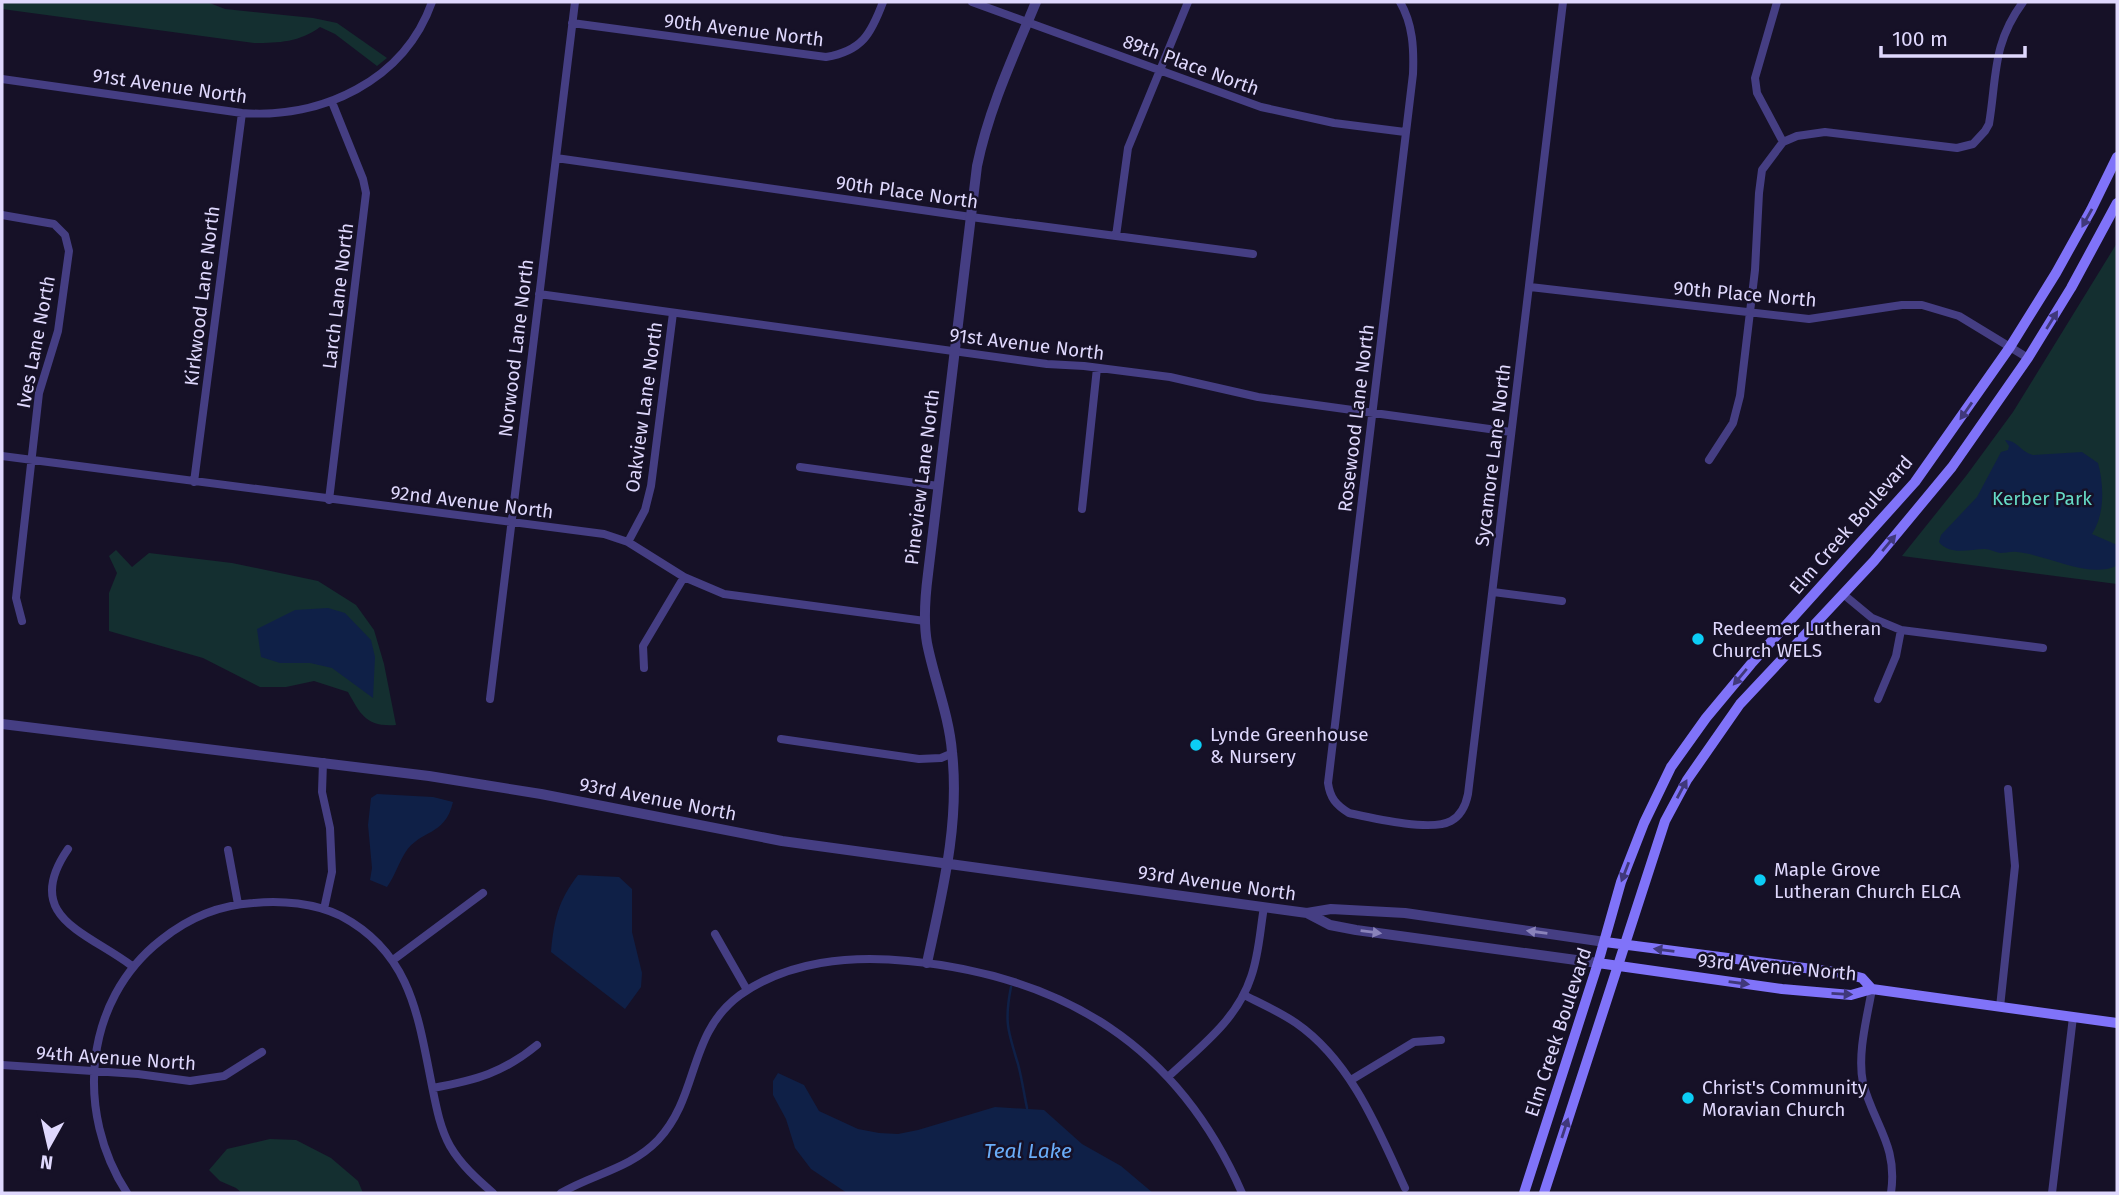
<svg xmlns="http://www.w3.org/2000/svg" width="2119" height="1195" font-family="'Fira Sans',sans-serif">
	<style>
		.green { fill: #142f30 }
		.water { fill: #0f2047 }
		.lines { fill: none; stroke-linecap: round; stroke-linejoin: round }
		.stream { stroke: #0f2047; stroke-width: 2.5 }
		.minor { stroke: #453e83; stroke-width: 8 }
		.tertiary { stroke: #453e83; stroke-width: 10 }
		.secondary { stroke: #8073f9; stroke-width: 10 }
		.oneway { fill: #40387b }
		.oneway2 { fill: #8a83ba }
		.poi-dot { fill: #0ccdf5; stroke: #161127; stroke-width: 2.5 }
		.labels { text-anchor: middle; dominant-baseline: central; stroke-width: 5; stroke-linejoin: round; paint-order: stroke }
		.street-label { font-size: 19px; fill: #dfd8fd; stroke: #161127 }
		.park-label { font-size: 19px; fill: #66dbc6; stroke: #161127 }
		.poi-label { font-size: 19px; fill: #dfd8fd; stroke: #161127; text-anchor: start }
		.water-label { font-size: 21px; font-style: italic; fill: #6aadf9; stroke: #161127 }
	</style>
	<rect width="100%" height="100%" fill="#161127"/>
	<!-- green -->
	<path class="green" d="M 2,2 L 207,2 L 225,9 L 313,18 L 337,23 L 387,58 L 377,66 L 335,34 L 320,27 C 300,42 279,43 254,43 L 2,9 Z
		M 2117,243 L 2117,584 L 1902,556 L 1966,476 L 2013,412 Z
		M 116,550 L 132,567 L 149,553 L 232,563 L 318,581 L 356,605 L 374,630 L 384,664 L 396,725 C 366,727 361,715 348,692 L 314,681 L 286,687 L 260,687 L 203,658 L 109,631 L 109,593 L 117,573 L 109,556 Z
		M 270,1139 L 296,1140 L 331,1158 L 358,1181 L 363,1193 L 242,1193 L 236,1188 L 220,1181 L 209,1170 L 227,1149 Z"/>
	<!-- water -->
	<path class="water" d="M 2005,440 C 2018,441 2021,452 2033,455 L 2082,452 L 2098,463 C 2104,485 2105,514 2092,534 L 2117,545 L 2116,566 C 2089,579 2048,555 2017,552 C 2011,551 2006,553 2000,553 C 1995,552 1990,549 1985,549 C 1969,549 1950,556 1939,542 L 1941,535 L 1977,497 L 2001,452 L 2008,450 L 2009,446 Z
		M 328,608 L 345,613 L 371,640 L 375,657 L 373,698 L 332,668 L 310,663 L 280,663 L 261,657 L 257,629 L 295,610 Z
		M 377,794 L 433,797 L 453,802 C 445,837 420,829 405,853 C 398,864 395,876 387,887 L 370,880 L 372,868 L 368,825 L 371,798 Z
		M 578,875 L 619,877 L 632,889 L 632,932 L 642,973 L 641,987 L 625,1009 L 551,952 C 554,920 558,901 578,875 Z
		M 778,1073 L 804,1085 L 819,1111 L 858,1129 L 879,1133 L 898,1134 L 918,1130 L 995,1107 L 1044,1110 L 1082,1144 L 1121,1166 L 1153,1193 L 847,1193 L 811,1169 L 795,1148 L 786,1119 L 773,1095 L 773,1081 Z"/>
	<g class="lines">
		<!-- stream -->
		<path class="stream" d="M 1011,987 C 1004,1022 1008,1031 1018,1064 C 1022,1079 1024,1094 1027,1108"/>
		<!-- minor -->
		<path class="minor" d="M 972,2 L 1261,107 L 1334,123 L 1405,132
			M 1400,2 C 1413,24 1414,49 1413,74 L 1328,783 C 1330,798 1336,805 1349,813 C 1372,818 1431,832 1451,821 C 1462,815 1466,804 1468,794 L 1563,2
			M 1777,2 L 1755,78 L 1757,93 L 1783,142
			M 572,23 L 826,57 C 862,51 871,34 883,2
			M 2,79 L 242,113 C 322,119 404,81 432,2
			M 556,158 L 971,217 L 1253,254
			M 2,215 L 54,224 L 65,235 L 69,251 L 58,331 L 39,393 L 16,598 L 22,621
			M 1116,236 L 1128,148 L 1188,2
			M 1530,287 L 1809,319 L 1902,305 L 1922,305 L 1959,316 L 2028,358
			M 539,294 L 1047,364 L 1084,366 L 1170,377 L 1258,397 L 1511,432
			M 2,456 L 604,534 L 628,542 L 684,577 L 724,594 L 925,621
			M 1709,460 L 1733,423 L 1740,396 L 1755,270 L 1759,193 L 1762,170 L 1783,142 L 1797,136 L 1825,132 L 1957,148 L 1973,144 L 1985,131 L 1989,124 C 1997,76 1992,44 2023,2
			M 800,467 L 938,486
			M 194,482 L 242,113
			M 329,500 L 366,193 L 363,179 L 332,102
			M 1082,509 L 1097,368
			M 628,542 L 645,510 L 651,486 L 673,313
			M 1493,592 L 1562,601
			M 1843,594 L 1872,618 L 1901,630 L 2043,648
			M 644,668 L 643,646 L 684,577
			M 490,699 L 575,2
			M 1878,699 L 1896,656 L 1901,630
			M 781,739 L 919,759 L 941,758 L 953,753
			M 323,762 L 322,792 L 330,828 L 332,872 L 324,909
			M 68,849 C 21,917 87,932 132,966
			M 228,850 L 238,904
			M 715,934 L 747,990
			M 393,960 L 483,893
			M 1872,989 C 1867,1018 1857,1054 1863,1083 C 1874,1125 1898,1145 1891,1193
			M 1244,995 C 1262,1004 1280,1012 1296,1023 C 1351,1061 1378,1129 1405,1188
			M 2000,1007 L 2015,866 L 2008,789
			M 2,1065 L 138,1074 L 190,1081 L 224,1076 L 262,1052
			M 1168,1077 C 1200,1047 1237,1020 1251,977 C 1259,955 1260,930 1264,907
			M 1351,1080 L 1414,1042 L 1441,1040
			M 433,1088 C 476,1080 503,1073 537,1045
			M 127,1193 C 75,1113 83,1001 161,940 C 187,919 219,905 253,903 C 281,900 315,903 341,916 C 411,953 418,1016 432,1086 C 436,1106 440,1128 450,1146 C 461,1165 477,1179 493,1193
			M 561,1193 C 593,1174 630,1169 658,1140 C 700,1095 687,1034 740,995 C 788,961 851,955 908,961 C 1064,976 1178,1046 1242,1193
			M 2052,1193 L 2073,1017"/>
		<!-- tertiary -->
		<path class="tertiary" d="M 2,724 L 429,776 L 541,794 L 782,841 L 1307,913 L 1331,909 L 1405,913 L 1605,942
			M 1307,913 L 1330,925 L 1356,930 L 1598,963
			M 927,963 C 942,893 960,824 952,752 C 949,715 934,679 927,643 C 923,620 925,597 928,574 L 977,166 C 989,108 1014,55 1036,2"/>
		<!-- secondary -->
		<path class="secondary" d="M 1605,942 L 1843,973 L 1862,978 L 1872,989
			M 1598,963 L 1782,989 L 1851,995 L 1872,989 L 2117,1023
			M 1524,1193 L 1598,963 L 1621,882 L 1644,823 L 1671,767 L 1706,718 L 1751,664 L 1915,482 L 2010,347 L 2056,273 L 2091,210 L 2117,157
			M 1544,1193 L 1665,821 L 1687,780 L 1740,704 L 1874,561 L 1952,467 L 2028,358 L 2071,288 L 2117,203"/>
	</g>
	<!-- one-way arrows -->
	<defs><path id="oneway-solid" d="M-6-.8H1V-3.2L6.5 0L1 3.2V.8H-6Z" transform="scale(1.75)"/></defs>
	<g class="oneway">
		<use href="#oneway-solid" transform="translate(2087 218) rotate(119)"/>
		<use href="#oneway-solid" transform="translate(2052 320) rotate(-58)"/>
		<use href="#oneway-solid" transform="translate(1966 411) rotate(125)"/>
		<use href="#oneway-solid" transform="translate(1889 543) rotate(-50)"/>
		<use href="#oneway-solid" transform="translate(1740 677) rotate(130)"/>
		<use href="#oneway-solid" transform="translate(1682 789) rotate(-62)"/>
		<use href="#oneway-solid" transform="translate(1625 872) rotate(111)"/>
		<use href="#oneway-solid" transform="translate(1664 950) rotate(-173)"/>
		<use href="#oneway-solid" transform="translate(1739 983) rotate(8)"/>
		<use href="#oneway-solid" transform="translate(1842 994) rotate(3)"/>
		<use href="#oneway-solid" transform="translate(1565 1128) rotate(-72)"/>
	</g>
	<g class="oneway2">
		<use href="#oneway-solid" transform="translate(1371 932) rotate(7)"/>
		<use href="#oneway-solid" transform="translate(1537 932) rotate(-172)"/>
	</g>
	<!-- markers -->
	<g class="poi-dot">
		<circle cx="1698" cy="639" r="7"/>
		<circle cx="1196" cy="745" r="7"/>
		<circle cx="1760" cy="880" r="7"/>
		<circle cx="1688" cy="1098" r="7"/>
	</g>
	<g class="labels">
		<!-- street labels -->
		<g class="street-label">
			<text transform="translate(744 30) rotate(7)">90th Avenue North</text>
			<text transform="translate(1191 65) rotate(20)">89th Place North</text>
			<text transform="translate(170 86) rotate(8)">91st Avenue North</text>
			<text transform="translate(907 192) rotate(8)">90th Place North</text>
			<text transform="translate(1745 294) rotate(5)">90th Place North</text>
			<text transform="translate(202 296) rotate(-83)">Kirkwood Lane North</text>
			<text transform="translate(338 296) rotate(-83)">Larch Lane North</text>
			<text transform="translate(36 342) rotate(-79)">Ives Lane North</text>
			<text transform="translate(1027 344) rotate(7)">91st Avenue North</text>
			<text transform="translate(516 348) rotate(-83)">Norwood Lane North</text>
			<text transform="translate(644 407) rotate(-82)">Oakview Lane North</text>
			<text transform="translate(1356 418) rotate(-83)">Rosewood Lane North</text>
			<text transform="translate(1493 455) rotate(-83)">Sycamore Lane North</text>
			<text transform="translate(922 477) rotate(-83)">Pineview Lane North</text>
			<text transform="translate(472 502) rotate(7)">92nd Avenue North</text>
			<text transform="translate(1851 525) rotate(-49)">Elm Creek Boulevard</text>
			<text transform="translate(658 799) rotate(11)">93rd Avenue North</text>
			<text transform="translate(1217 883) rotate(8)">93rd Avenue North</text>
			<text transform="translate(1777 967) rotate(5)">93rd Avenue North</text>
			<text transform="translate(1558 1032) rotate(-72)">Elm Creek Boulevard</text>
			<text transform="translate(116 1058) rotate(4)">94th Avenue North</text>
		</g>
		<!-- park labels -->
		<g class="park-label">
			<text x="2042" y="498">Kerber Park</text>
		</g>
		<!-- poi labels -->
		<g class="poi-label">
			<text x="1712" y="628">Redeemer Lutheran<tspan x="1712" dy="22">Church WELS</tspan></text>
			<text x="1210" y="734">Lynde Greenhouse<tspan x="1210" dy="22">&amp; Nursery</tspan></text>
			<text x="1774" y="869">Maple Grove<tspan x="1774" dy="22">Lutheran Church ELCA</tspan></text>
			<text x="1702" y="1087">Christ's Community<tspan x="1702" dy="22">Moravian Church</tspan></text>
		</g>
		<!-- water labels -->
		<g class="water-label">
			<text x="1028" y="1151">Teal Lake</text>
		</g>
	</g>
	<!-- border -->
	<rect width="2119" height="1195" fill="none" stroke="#dfd8fd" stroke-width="7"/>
	<!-- north arrow -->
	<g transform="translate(49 1146) rotate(188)" stroke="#161127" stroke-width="5" paint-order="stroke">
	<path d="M0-5L12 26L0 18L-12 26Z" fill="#dfd8fd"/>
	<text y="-10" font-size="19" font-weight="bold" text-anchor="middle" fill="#dfd8fd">N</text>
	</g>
	<!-- scale -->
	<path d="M1881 46v10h144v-10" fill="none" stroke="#dfd8fd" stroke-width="3.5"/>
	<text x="1892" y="46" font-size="21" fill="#dfd8fd" stroke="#161127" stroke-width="5" paint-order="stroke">100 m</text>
</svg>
